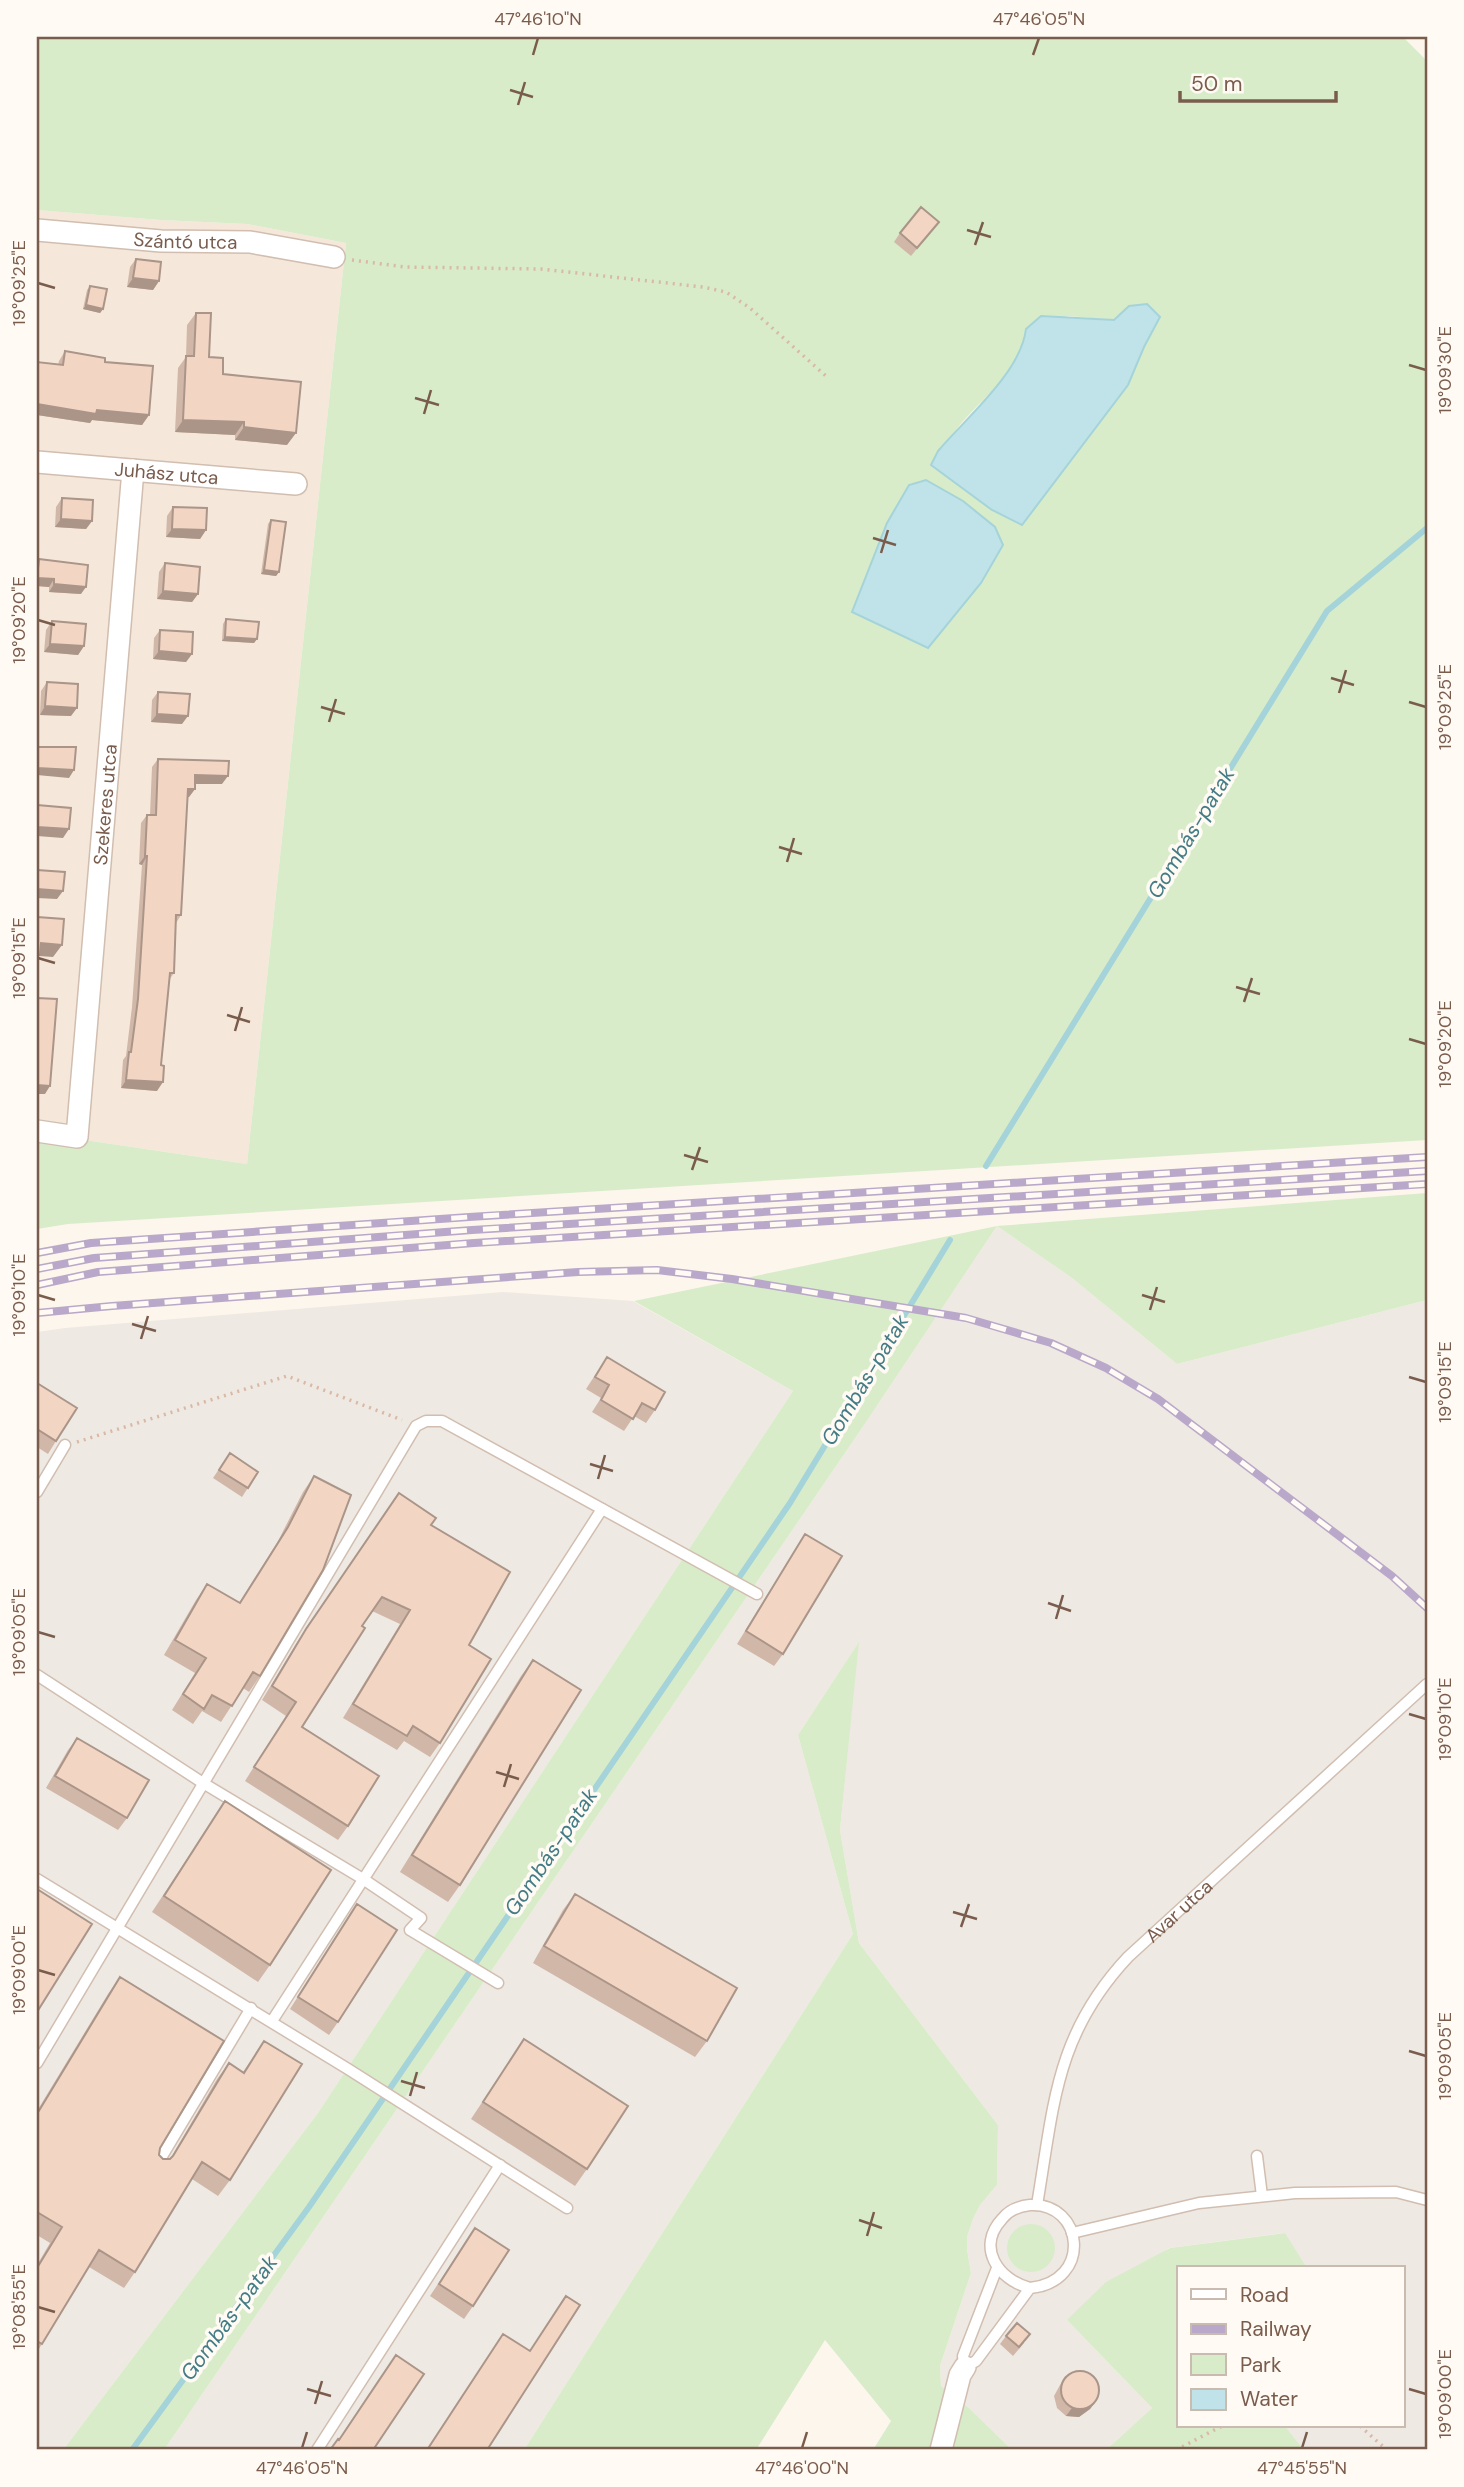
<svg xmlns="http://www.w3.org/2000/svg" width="1464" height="2487" font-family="'DM Sans',sans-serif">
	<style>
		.residential { fill: #f5e8da }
		.industrial { fill: #efe9e4 }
		.green { fill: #d8ecc9; fill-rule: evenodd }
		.water { fill: #bfe3e8; stroke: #a5d3da; stroke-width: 2 }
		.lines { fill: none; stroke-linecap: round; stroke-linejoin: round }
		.stream { stroke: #a5d3da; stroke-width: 6 }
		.lane-casing { stroke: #d1beb0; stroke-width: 13 }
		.street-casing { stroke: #d1beb0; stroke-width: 24 }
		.path { stroke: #d9b8a5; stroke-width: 3.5; stroke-dasharray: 2 5; stroke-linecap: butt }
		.lane { stroke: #fff; stroke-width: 10 }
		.street { stroke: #fff; stroke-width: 21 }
		.rail-casing { stroke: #b9a8c9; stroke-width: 8 }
		.rail { stroke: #fffaf3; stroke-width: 5; stroke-dasharray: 16; stroke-linecap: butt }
		.wall { fill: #d1b7a8 }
		.shaded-wall { fill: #aa9588 }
		.building { fill: #f3d5c3; stroke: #aa9588; stroke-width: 2 }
		.ticks { fill: none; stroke: #7a5c4d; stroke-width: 2.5 }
		.labels { text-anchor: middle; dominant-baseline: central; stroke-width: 7; stroke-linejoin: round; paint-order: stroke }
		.street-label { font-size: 19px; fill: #7a5c4d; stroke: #fffaf3 }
		.water-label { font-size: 21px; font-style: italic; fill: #437c86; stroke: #fffaf3 }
		.neatline { fill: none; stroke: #7a5c4d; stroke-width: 2.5 }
		.ticks-label { font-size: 18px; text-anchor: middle; fill: #7a5c4d }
	</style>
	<rect width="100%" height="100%" fill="#fdf6ec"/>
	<!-- residential -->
	<path class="residential" d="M 37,210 L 161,220 L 247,224 L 346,243 L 247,1164 L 37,1133 Z"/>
	<!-- industrial -->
	<path class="industrial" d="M 997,1226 L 1072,1278 L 1177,1364 L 1427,1300 L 1427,2450 L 1304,2450 L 1285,2426 L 1403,2426 L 1403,2268 L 1307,2268 L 1284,2233 L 1169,2248 L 1067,2320 L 1152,2408 L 1106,2450 L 1012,2450 L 969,2408 L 941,2386 L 940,2366 L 971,2273 L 967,2249 L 967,2237 L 973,2219 L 980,2205 L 997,2185 L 998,2125 L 859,1943 L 840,1830 L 858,1644 L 798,1735 L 853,1934 L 524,2450 L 164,2450 L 860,1431 Z
		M 503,1292 L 633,1301 L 793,1391 L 318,2113 L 63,2450 L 37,2450 L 37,1332 L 65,1328 Z"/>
	<!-- green -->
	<path class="green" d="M 37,37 L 1403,37 L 1427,61 L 1427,1140 L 68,1224 L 37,1229 L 37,1133 L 247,1164 L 346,243 L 247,224 L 161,220 L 37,210 ZM 1129,306 L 1160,317 L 1144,346 L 1128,385 L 1022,525 L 992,510 L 931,465 C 940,452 949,438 959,426 C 984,396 1021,370 1026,329 L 1068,316 L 1114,320 ZM 909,485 L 1003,544 L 981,583 L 928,648 L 852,612 L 887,523 Z
		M 1427,1193 L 1427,1300 L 1177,1364 L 1072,1278 L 997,1226 L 860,1431 L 164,2450 L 63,2450 L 318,2113 L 793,1391 L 634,1301 L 997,1226 Z
		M 859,1642 L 840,1830 L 859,1943 L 998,2125 L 997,2185 L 980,2205 L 973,2219 L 967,2237 L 967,2249 L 971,2273 L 940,2366 L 941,2386 L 969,2408 L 1012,2450 L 873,2450 L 891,2421 L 825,2340 L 756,2450 L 524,2450 L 853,1934 L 798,1735 Z
		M1007 2248a24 24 0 1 1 48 0a24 24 0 1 1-48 0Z
		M 1285,2233 L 1307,2268 L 1179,2268 L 1179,2426 L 1285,2426 L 1304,2450 L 1106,2450 L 1152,2408 L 1067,2320 L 1106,2282 L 1170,2248 Z"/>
	<!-- water -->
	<path class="water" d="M 1147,304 L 1160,317 L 1144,347 L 1128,385 L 1022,525 L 992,510 L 931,465 L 938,451 C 966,418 1021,372 1026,329 L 1041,316 L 1114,320 L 1129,306 Z
		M 926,480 L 963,501 L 995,527 L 1003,545 L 981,583 L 928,648 L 852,612 L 887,523 L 909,485 Z"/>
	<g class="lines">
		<!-- stream -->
		<path class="stream" d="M 986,1166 L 1327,611 L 1427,528
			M 132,2450 L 309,2207 L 790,1503 L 950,1240"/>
		<defs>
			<g id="lane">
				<path d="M 37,1492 L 65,1445"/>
				<path d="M 37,1675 L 203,1783 L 363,1879 L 421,1918 L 410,1930 L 498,1983"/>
				<path d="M 37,1879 L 348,2069 L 567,2208"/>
				<path d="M 272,2021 L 602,1509"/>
				<path d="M 37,2063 L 416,1426 L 426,1421 L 442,1421 L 757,1594"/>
				<path d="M 1257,2156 L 1262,2196"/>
				<path d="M 155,2168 L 251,2008"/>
				<path id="s1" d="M 1037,2205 C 1054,2105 1055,2035 1128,1957 L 1427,1684"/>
				<path d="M 1072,2233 L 1199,2203 L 1295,2193 L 1396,2192 L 1427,2200"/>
				<path d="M 997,2268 L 963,2356 L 965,2367 L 976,2361 L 1030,2288 C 1093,2282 1084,2202 1030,2205 C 1020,2206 1009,2210 1002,2219 C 976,2247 998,2280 1030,2288"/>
				<path d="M 317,2450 L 500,2165"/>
			</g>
			<g id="street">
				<path id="s2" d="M 37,230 L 161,241 L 250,242 L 334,257"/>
				<path id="s3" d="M 37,462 L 296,484"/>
				<path id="s4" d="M 37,1131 L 77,1137 L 133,470"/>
				<path d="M 941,2450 L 960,2375 L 965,2367"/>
			</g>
		</defs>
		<!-- lane casing -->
		<use href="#lane" class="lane-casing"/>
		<!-- street casing -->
		<use href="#street" class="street-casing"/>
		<!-- path -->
		<path class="path" d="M 985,37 L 985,40
			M 352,260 L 405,267 L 541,269 L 703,287 L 726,292 L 750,308 L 827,377
			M 77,1442 L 287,1376 L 402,1420
			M 1360,2426 L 1387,2450
			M 1176,2450 L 1222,2426"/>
		<!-- lane -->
		<use href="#lane" class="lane"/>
		<!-- street -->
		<use href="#street" class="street"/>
		<defs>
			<path id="rail" d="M 37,1253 L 91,1243 L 469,1217 L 1427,1157
				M 37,1269 L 94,1258 L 472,1230 L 1427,1171
				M 37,1285 L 98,1272 L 474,1243 L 1427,1184
				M 37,1313 L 112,1306 L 578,1272 L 657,1270 L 732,1279 L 966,1318 L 1051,1343 L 1106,1368 L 1158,1399 L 1392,1576 L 1427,1608"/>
		</defs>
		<!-- rail casing -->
		<use href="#rail" class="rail-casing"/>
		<!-- rail -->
		<use href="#rail" class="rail"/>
	</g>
	<!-- wall -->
	<path class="wall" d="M 939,222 L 911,256 L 894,242 L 900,233 Z
		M 136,259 L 159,281 L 153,290 L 127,287 L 130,267 Z
		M 90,286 L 103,309 L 100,313 L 83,309 L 87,290 Z
		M 196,313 L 209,357 L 223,374 L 287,445 L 235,440 L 235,435 L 175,432 L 178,368 L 186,357 L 187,325 Z
		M 65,351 L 105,362 L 149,415 L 142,425 L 92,420 L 90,423 L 37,415 L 37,362 L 58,365 L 59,361 Z
		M 62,498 L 92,521 L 86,529 L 55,527 L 56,507 Z
		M 173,507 L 206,530 L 200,539 L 166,537 L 167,516 Z
		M 271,520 L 279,572 L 276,576 L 261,574 L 268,524 Z
		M 39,559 L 81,594 L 49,592 L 49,587 L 37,586 L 37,562 Z
		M 165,563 L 198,594 L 192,602 L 157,599 L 159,572 Z
		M 226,619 L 257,639 L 254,643 L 222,641 L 223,624 Z
		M 52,621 L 84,646 L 78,655 L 44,652 L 46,630 Z
		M 160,630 L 192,654 L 186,662 L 153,659 L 154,638 Z
		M 47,682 L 71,716 L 40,715 L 41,691 Z
		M 158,692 L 182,724 L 151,722 L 152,700 Z
		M 158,759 L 222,784 L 195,784 L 195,789 L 189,797 L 187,797 L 181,915 L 176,923 L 174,973 L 169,980 L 157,1091 L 121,1088 L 123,1060 L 126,1056 L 132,1007 L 142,865 L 139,864 L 141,823 L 147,815 L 150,815 L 152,767 Z
		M 607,1357 L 655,1410 L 646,1423 L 634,1416 L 624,1431 L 592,1412 L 601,1398 L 586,1389 Z
		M 37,1383 L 56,1441 L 48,1454 L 37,1447 Z
		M 230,1453 L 258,1472 L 242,1497 L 213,1478 Z
		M 314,1476 L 260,1676 L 249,1692 L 243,1688 L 221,1722 L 202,1711 L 193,1724 L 172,1710 L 195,1673 L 164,1655 L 196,1600 L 207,1584 L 239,1603 L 277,1543 L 303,1492 Z
		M 399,1493 L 431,1525 L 469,1645 L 440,1743 L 430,1757 L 404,1741 L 397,1750 L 343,1718 L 400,1624 L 372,1611 L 362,1626 L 302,1727 L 348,1826 L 338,1840 L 245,1781 L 286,1716 L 262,1700 L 296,1644 Z
		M 805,1534 L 783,1654 L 774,1666 L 737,1644 Z
		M 533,1660 L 460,1885 L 448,1902 L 400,1872 L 521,1676 Z
		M 77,1738 L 127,1818 L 118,1830 L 46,1788 L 68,1750 Z
		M 225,1801 L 270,1965 L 258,1982 L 152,1912 Z
		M 575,1894 L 707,2041 L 695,2057 L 533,1963 L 563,1910 Z
		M 357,1904 L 338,2022 L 329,2035 L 290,2009 Z
		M 120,1977 L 160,2148 L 159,2155 L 163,2159 L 170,2159 L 217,2079 L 229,2063 L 243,2072 L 264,2041 L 230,2180 L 218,2196 L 192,2179 L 135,2272 L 124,2288 L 89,2267 L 37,2352 L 37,2265 L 50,2243 L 37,2235 L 37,2111 L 108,1994 Z
		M 524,2039 L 587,2169 L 575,2186 L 471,2119 Z
		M 475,2228 L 473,2306 L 464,2319 L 430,2296 Z
		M 1006,2336 L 1024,2343 L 1013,2356 L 1000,2344 Z
		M 1065,2376 L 1096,2401 L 1090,2409 L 1079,2417 L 1066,2416 L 1057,2408 L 1054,2396 L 1060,2385 Z"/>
	<!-- shaded-wall -->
	<path class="shaded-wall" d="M 133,278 L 159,281 L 153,290 L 127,287 Z
		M 86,305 L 103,309 L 100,313 L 83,309 Z
		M 37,404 L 97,410 L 149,415 L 142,425 L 92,420 L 90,423 L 37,415 Z
		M 183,420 L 244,422 L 235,435 L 175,432 Z
		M 244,427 L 296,433 L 287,445 L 235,440 Z
		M 61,519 L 92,521 L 86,529 L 55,527 Z
		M 172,529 L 206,530 L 200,539 L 166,537 Z
		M 264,570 L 279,572 L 276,576 L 261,574 Z
		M 37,578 L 54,579 L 49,587 L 37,586 Z
		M 54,584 L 86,587 L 81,594 L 49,592 Z
		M 163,591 L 198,594 L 192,602 L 157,599 Z
		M 225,637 L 257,639 L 254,643 L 222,641 Z
		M 50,644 L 84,646 L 78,655 L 44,652 Z
		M 159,651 L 192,654 L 186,662 L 153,659 Z
		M 45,706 L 77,708 L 71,716 L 40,715 Z
		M 157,714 L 188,716 L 182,724 L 151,722 Z
		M 37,768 L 74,770 L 69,778 L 37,775 Z
		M 195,775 L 228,776 L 222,784 L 190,784 Z
		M 188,789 L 195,789 L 189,797 L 182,797 Z
		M 37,827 L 69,829 L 63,838 L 37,836 Z
		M 145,856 L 147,856 L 142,865 L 139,864 Z
		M 37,889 L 63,891 L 57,899 L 37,898 Z
		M 41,943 L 62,945 L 53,957 L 39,956 L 37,960 L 37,950 Z
		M 126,1080 L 163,1082 L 157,1091 L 121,1088 Z
		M 37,1085 L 50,1086 L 45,1094 L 37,1094 Z
		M 1096,2401 L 1090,2409 L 1079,2417 L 1066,2416 L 1072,2408 Z"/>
	<!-- building -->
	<path class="building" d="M 921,207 L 939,222 L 917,248 L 900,233 Z
		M 136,259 L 161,262 L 159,281 L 133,278 Z
		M 90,286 L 107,289 L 103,309 L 86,305 Z
		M 196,313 L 211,313 L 209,357 L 223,358 L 223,374 L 301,382 L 296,433 L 244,427 L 244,422 L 183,420 L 186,356 L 194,356 Z
		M 65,351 L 105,358 L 105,362 L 153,366 L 149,415 L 97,410 L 96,414 L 37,404 L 37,362 L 63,365 Z
		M 62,498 L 93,500 L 92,521 L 61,519 Z
		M 173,507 L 207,508 L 206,530 L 172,529 Z
		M 271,520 L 286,522 L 279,572 L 264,570 Z
		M 39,559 L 88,565 L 86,587 L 54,584 L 54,579 L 37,578 Z
		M 165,563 L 200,567 L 198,594 L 163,591 Z
		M 226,619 L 259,622 L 257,639 L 225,637 Z
		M 52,621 L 86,624 L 84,646 L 50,644 Z
		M 160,630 L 193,632 L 192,654 L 159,651 Z
		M 47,682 L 78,684 L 77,708 L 45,706 Z
		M 158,692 L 190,694 L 188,716 L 157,714 Z
		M 37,747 L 76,747 L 74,770 L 37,768 Z
		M 158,759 L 229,761 L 228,776 L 195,775 L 195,789 L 188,789 L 181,915 L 176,915 L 174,973 L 170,973 L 161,1065 L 164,1066 L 163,1082 L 126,1080 L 129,1052 L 131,1052 L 138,999 L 147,856 L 145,856 L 147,815 L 156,815 Z
		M 37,805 L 71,808 L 69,829 L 37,827 Z
		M 37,870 L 65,872 L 63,891 L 37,889 Z
		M 37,917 L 64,919 L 62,945 L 41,943 L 40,955 L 37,955 Z
		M 37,998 L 57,999 L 50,1086 L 37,1085 Z
		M 607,1357 L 665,1392 L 655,1410 L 642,1403 L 633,1419 L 601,1400 L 609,1385 L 595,1377 Z
		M 37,1383 L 77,1408 L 56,1441 L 37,1429 Z
		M 230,1453 L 258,1472 L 248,1488 L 219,1470 Z
		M 314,1476 L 351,1495 L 323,1570 L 260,1676 L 253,1672 L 232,1706 L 212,1695 L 204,1709 L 183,1694 L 206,1658 L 175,1640 L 207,1584 L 240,1603 L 288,1527 Z
		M 399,1493 L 436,1518 L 431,1525 L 510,1572 L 469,1645 L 491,1659 L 440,1743 L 413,1726 L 407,1736 L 353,1704 L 410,1610 L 382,1597 L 362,1626 L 365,1628 L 302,1727 L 379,1776 L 348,1826 L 254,1767 L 296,1702 L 272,1686 L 306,1629 Z
		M 805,1534 L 842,1556 L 783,1654 L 746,1631 Z
		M 533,1660 L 581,1690 L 460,1885 L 412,1855 Z
		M 77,1738 L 149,1780 L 127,1818 L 55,1776 Z
		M 225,1801 L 331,1870 L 270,1965 L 164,1896 Z
		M 37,1889 L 92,1924 L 37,2012 Z
		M 575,1894 L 737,1988 L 707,2041 L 544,1946 Z
		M 357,1904 L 397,1930 L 338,2022 L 298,1997 Z
		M 120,1977 L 224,2041 L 160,2148 L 159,2155 L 163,2159 L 170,2159 L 173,2156 L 229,2063 L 244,2073 L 264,2041 L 302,2064 L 230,2180 L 202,2162 L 135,2272 L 99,2250 L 42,2344 L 37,2341 L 37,2268 L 62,2227 L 37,2212 L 37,2114 Z
		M 524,2039 L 628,2106 L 587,2169 L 483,2102 Z
		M 475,2228 L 509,2250 L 473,2306 L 439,2284 Z
		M 566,2296 L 580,2305 L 487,2450 L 427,2450 L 503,2334 L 530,2351 Z
		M 1017,2323 L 1030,2334 L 1019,2347 L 1006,2336 Z
		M 396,2355 L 424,2374 L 373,2450 L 330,2450 L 338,2439 L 339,2440 Z
		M1061 2390a19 19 0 1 1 38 0a19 19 0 1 1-38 0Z"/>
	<!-- ticks -->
	<path class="ticks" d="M 533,55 L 538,38M 1033,55 L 1039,38M 510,90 L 533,97M 518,105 L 525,82M 967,230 L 991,237M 975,245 L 983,222M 38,283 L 55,288M 1409,365 L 1426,370M 415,398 L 439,405M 424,414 L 431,390M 873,538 L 896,545M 881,553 L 888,530M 38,620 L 55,625M 1331,678 L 1354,685M 1339,693 L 1346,670M 1409,702 L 1426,707M 321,707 L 345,714M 329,722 L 336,699M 779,847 L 802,854M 787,862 L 794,838M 38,958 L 55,963M 1236,987 L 1260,994M 1244,1002 L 1252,978M 227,1015 L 250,1022M 235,1031 L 242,1007M 1409,1039 L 1426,1044M 684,1155 L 708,1162M 692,1170 L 700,1147M 38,1295 L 55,1300M 1142,1295 L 1165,1302M 1150,1310 L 1157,1287M 132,1324 L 156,1331M 141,1339 L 148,1316M 1409,1377 L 1426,1382M 590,1464 L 613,1471M 598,1479 L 605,1455M 1048,1603 L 1071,1611M 1056,1619 L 1063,1595M 38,1632 L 55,1637M 1409,1714 L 1426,1719M 496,1772 L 519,1779M 504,1787 L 511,1764M 953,1912 L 977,1919M 961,1927 L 969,1904M 38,1970 L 55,1975M 1409,2051 L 1426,2056M 401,2081 L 425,2088M 410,2096 L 417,2072M 859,2220 L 882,2228M 867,2236 L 874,2212M 38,2307 L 55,2312M 307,2389 L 331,2396M 1409,2389 L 1426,2394M 315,2404 L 322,2381M 302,2448 L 307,2432M 802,2448 L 807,2432M 1302,2448 L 1307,2432"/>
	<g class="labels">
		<!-- street labels -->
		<g class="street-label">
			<text stroke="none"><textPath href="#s2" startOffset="149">Szántó utca</textPath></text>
			<text stroke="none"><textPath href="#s3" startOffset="130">Juhász utca</textPath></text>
			<text stroke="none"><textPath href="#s4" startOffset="374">Szekeres utca</textPath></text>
			<text stroke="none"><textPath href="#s1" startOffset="338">Avar utca</textPath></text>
		</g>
		<!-- water labels -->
		<g class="water-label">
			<text transform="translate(1191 833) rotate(-59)">Gombás-patak</text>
			<text transform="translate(865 1380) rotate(-59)">Gombás-patak</text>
			<text transform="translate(551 1852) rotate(-56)">Gombás-patak</text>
			<text transform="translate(229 2318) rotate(-54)">Gombás-patak</text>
		</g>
	</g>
	<!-- border -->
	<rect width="1464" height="2487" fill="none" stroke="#fffaf3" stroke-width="77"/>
	<!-- legend -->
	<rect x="1177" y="2266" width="228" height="161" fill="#fffaf3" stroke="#cabbb1" stroke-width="2"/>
	<rect x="1191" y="2289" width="35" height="10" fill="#ffffff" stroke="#cabbb1" stroke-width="2"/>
	<text x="1240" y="2302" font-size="21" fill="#7a5c4d">Road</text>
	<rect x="1191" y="2324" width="35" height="10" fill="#b9a8c9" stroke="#cabbb1" stroke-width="2"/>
	<text x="1240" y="2336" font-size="21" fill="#7a5c4d">Railway</text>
	<rect x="1191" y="2354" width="35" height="21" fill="#d8ecc9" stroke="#cabbb1" stroke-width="2"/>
	<text x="1240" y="2372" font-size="21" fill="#7a5c4d">Park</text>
	<rect x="1191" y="2389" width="35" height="21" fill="#bfe3e8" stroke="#cabbb1" stroke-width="2"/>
	<text x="1240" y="2406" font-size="21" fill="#7a5c4d">Water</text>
	<!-- scale -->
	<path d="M1180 91v10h156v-10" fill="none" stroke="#7a5c4d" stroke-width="3.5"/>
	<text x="1191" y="91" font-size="21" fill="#7a5c4d" stroke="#fffaf3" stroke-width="5" paint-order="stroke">50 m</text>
	<rect x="38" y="38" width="1388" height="2410" class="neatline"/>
	<g class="ticks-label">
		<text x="538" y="25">47°46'10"N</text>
		<text x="1039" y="25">47°46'05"N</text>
		<text transform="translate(19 283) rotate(-90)" y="6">19°09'25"E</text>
		<text transform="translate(1445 370) rotate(-90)" y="6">19°09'30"E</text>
		<text transform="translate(19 620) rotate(-90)" y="6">19°09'20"E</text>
		<text transform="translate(1445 707) rotate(-90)" y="6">19°09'25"E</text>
		<text transform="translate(19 958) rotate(-90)" y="6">19°09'15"E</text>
		<text transform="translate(1445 1044) rotate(-90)" y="6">19°09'20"E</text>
		<text transform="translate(19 1295) rotate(-90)" y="6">19°09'10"E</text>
		<text transform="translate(1445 1382) rotate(-90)" y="6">19°09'15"E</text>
		<text transform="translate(19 1632) rotate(-90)" y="6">19°09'05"E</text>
		<text transform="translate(1445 1719) rotate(-90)" y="6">19°09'10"E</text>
		<text transform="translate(19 1970) rotate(-90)" y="6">19°09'00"E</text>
		<text transform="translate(1445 2056) rotate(-90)" y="6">19°09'05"E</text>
		<text transform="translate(19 2307) rotate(-90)" y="6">19°08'55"E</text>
		<text transform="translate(1445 2394) rotate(-90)" y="6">19°09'00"E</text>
		<text x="302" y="2474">47°46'05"N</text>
		<text x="802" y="2474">47°46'00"N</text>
		<text x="1302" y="2474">47°45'55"N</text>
	</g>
</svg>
